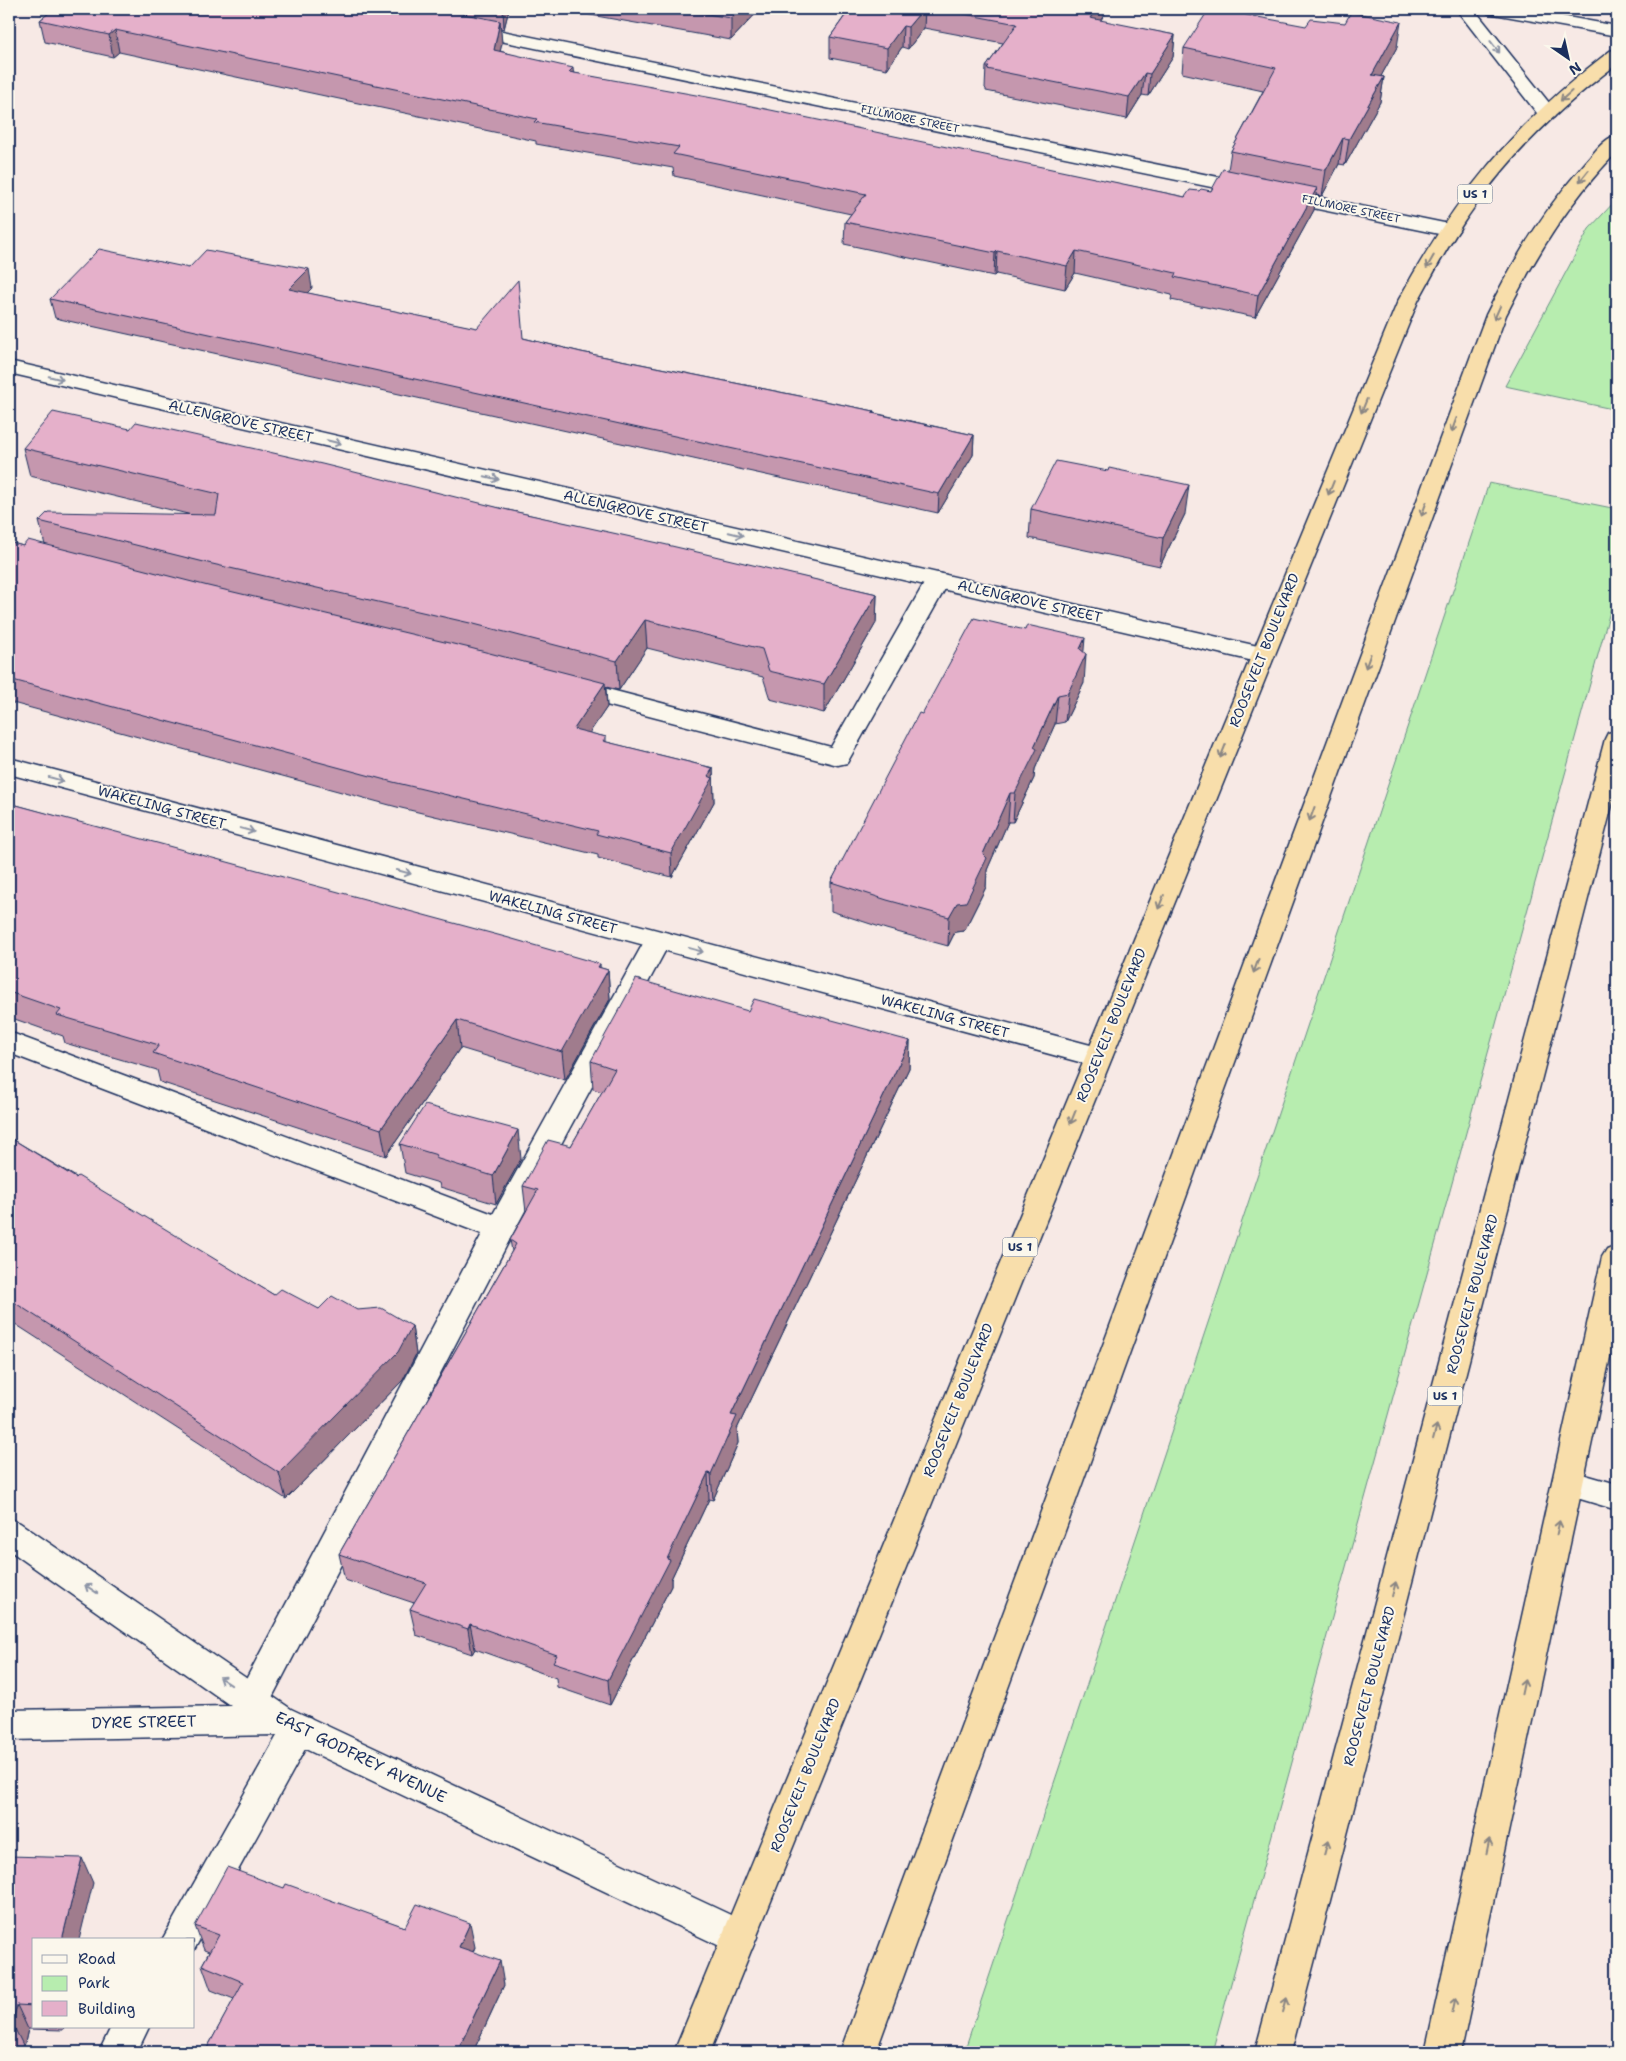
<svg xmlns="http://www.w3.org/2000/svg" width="1626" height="2061" font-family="'Shantell Sans',sans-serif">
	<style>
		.green { fill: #b7edaf; stroke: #698e86 }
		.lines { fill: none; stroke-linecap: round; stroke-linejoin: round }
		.lane-casing { stroke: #1b2f5e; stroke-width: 3 }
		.street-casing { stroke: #1b2f5e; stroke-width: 3 }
		.highway-casing { stroke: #1b2f5e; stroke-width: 3 }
		.lane { fill: #fbf7ec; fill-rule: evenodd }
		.street { fill: #fbf7ec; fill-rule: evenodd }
		.highway { fill: #f8deab; fill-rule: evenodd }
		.wall { fill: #c597ae; stroke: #1b2f5e }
		.shaded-wall { fill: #a07b8d; stroke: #1b2f5e }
		.building { fill: #e5b0ca; stroke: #1b2f5e }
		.oneway { stroke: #8b93a5 }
		.oneway2 { stroke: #8a8684 }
		.labels { text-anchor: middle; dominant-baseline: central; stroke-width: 4; stroke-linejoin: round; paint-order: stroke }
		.far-street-label { font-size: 11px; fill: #1b2f5e; stroke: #fbf7ec }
		.shield { fill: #fbf7ec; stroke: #5e6b89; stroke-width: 1 }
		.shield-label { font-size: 12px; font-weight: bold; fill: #1b2f5e }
		.street-label { font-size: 14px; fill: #1b2f5e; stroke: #fbf7ec }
		.near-street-label { font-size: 16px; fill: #1b2f5e; stroke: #fbf7ec }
	</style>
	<rect width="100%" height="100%" fill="#f7e9e5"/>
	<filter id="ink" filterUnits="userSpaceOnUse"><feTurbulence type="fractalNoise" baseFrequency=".02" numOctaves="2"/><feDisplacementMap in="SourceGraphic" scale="10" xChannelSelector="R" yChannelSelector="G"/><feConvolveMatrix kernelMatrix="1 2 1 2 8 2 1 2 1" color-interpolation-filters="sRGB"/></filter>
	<g filter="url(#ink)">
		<!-- green -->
		<path class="green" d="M 1617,199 L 1617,410 L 1505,386 L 1589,229 Z
			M 1489,483 L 1617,509 L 1617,586 L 1212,2052 L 964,2052 Z"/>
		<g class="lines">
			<defs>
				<path id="lane" d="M 938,573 L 946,575 L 950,580 L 847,763 L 838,765 L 560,693 L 557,687 L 560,681 L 569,679 L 831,747 L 926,580 L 930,575 Z
					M 658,931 L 667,933 L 671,940 L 513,1233 L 265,1711 L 253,1715 L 241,1711 L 236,1700 L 241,1689 L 482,1234 L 9,1053 L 9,1032 L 493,1214 L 645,940 L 649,933 Z
					M 299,1714 L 311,1718 L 316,1729 L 194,1950 L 194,1940 L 162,1940 L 287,1718 Z
					M 111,2027 L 149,2027 L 137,2052 L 99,2052 Z"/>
				<path id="street" d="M 1456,9 L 1474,9 L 1554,109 L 1556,113 L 1554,117 L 1547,119 L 1540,117 Z
					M 1485,9 L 1523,9 L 1617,26 L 1617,36 L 1494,14 L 1488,13 Z
					M 463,23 L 1449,224 L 1456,226 L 1459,230 L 1456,234 L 1449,236 L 457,32 L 454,28 L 457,24 Z
					M 9,361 L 1262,647 L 1270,650 L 1274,655 L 1270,660 L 1262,663 L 9,373 Z
					M 9,758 L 1098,1047 L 1108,1050 L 1112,1057 L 1108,1064 L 1098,1067 L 9,774 Z
					M 1568,1470 L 1617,1484 L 1617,1510 L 1557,1492 L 1552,1483 L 1557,1474 Z
					M 9,1519 L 20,1523 L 291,1709 L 752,1925 L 757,1937 L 752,1949 L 739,1954 L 726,1949 L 276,1735 L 9,1740 L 9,1710 L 231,1706 L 9,1550 Z"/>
				<path id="highway" d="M 1617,49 L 1617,64 C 1563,105 1512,153 1473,209 C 1452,238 1435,270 1418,301 L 710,2052 L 674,2052 L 1398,301 C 1456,195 1514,124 1610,51 Z
					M 1617,135 L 1617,152 C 1570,200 1536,255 1506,315 L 876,2052 L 840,2052 L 1486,315 C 1513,260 1545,208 1586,162 C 1594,153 1604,138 1617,135 Z
					M 1617,731 L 1617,786 L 1291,2052 L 1255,2052 L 1605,739 L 1608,733 Z
					M 1617,1245 L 1617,1325 L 1461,2052 L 1425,2052 L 1602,1257 L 1607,1249 Z"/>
			</defs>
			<!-- lane casing -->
			<use href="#lane" class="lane-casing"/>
			<!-- street casing -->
			<use href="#street" class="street-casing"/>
			<!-- highway casing -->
			<use href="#highway" class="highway-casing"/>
			<!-- lane -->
			<use href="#lane" class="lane"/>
			<!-- street -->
			<use href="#street" class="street"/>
			<!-- highway -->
			<use href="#highway" class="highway"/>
		</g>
		<!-- wall -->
		<path class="wall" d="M 54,9 L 509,9 L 504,29 L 500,28 L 502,43 L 500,51 L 574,73 L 1185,197 L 1199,191 L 1211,191 L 1228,170 L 1231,151 L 1263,91 L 1182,73 L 1184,48 L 1397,47 L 1381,76 L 1384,77 L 1380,102 L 1345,165 L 1339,164 L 1322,196 L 1316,195 L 1314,210 L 1255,317 L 1171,300 L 1172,295 L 1075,273 L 1065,289 L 996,274 L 994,276 L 844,244 L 845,222 L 851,214 L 674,176 L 673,168 L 536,144 L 536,141 L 119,52 L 113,57 L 45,42 L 40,20 Z
			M 557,9 L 760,9 L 731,40 Z
			M 841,9 L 1108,9 L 1100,21 L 1175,35 L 1173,57 L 1148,96 L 1142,95 L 1127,119 L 986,91 L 986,89 L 985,88 L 986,67 L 1003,43 L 924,28 L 908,49 L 902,47 L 887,69 L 830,58 L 830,37 L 849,10 Z
			M 189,268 L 312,288 L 307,293 L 523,338 L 581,352 L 874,411 L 874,413 L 974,435 L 973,455 L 938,513 L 55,318 L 50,299 Z
			M 130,429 L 508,510 L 877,594 L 876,623 L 824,713 L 770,699 L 763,677 L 647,648 L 619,690 L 606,687 L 607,707 L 589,733 L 606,737 L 606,742 L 713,768 L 714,802 L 672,877 L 598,858 L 598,855 L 397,807 L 9,702 L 9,542 L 23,546 L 45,545 L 39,521 L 192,515 L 30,476 L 23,448 Z
			M 1108,471 L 1185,514 L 1160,566 L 1029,538 L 1031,509 Z
			M 1084,683 L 1065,722 L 1055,724 L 1035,769 L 1034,778 L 1013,822 L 1008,822 L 987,870 L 986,887 L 964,931 L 955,932 L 948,946 L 886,929 L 831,911 L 831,882 L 922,714 Z
			M 9,803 L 608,970 L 610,999 L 565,1080 L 460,1048 L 386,1156 L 160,1082 L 157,1070 L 65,1043 L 63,1036 L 9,1017 Z
			M 748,1011 L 910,1041 L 909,1068 L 737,1429 L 738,1443 L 713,1500 L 709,1499 L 671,1579 L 671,1586 L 610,1705 L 557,1687 L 556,1678 L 475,1649 L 472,1654 L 416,1635 L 410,1609 L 414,1603 L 345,1580 L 339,1554 L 512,1251 L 510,1240 L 526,1212 L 523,1186 L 571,1146 L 602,1092 L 593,1089 L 591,1061 Z
			M 9,1137 L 274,1295 L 319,1309 L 357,1310 L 412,1326 L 416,1354 L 403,1380 L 286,1499 L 9,1320 Z
			M 400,1144 L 521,1159 L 496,1204 L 440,1187 L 439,1183 L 405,1173 Z
			M 9,1856 L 93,1883 L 34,1940 L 34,2027 L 64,2027 L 63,2030 L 28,2029 L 24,2047 L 9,2047 Z
			M 284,1888 L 405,1927 L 475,1947 L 473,1952 L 504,1985 L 473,2052 L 205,2052 L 234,1999 L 211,1990 L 202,1965 L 209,1952 L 204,1950 L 195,1926 Z"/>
		<!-- shaded-wall -->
		<path class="shaded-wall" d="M 503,9 L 509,9 L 504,29 Z
			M 740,9 L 760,9 L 731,40 L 731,18 Z
			M 923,9 L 925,9 L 924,28 L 908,49 L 908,27 Z
			M 1096,9 L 1108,9 L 1088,40 L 1090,18 Z
			M 500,21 L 502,43 L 496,71 L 494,50 Z
			M 1401,22 L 1397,47 L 1368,100 L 1372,75 Z
			M 903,26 L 902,47 L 887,69 L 887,48 Z
			M 115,30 L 119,52 L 113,57 L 109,35 Z
			M 1175,35 L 1173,57 L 1148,96 L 1150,74 Z
			M 573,68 L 575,89 L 569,72 Z
			M 1145,73 L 1142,95 L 1127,119 L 1129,97 Z
			M 1384,77 L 1380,102 L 1345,165 L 1349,139 Z
			M 1343,138 L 1339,164 L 1322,196 L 1326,170 Z
			M 1317,188 L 1314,210 L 1255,317 L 1258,295 Z
			M 997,251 L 996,274 L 994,276 L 995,253 Z
			M 1076,251 L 1075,273 L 1065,289 L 1067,266 Z
			M 309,269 L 312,288 L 292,308 L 289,289 Z
			M 974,435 L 973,455 L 938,513 L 939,494 Z
			M 1189,485 L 1185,514 L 1160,566 L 1163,538 Z
			M 877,594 L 876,623 L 824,713 L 824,684 Z
			M 645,620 L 647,648 L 619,690 L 617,661 Z
			M 1085,638 L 1083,661 L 1086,654 L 1084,683 L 1065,722 L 1068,693 L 1080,649 Z
			M 605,683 L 607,707 L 576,753 L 574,729 Z
			M 1058,695 L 1055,724 L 1035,769 L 1034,778 L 1013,822 L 1015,793 L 1034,747 Z
			M 713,768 L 714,802 L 672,877 L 671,853 L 708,776 Z
			M 1010,793 L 1008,822 L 987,870 L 986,887 L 964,931 L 955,932 L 948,946 L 949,917 L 983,854 Z
			M 600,964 L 601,983 L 608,970 L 610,999 L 565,1080 L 562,1052 L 598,967 Z
			M 457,1020 L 460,1048 L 386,1156 L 381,1129 Z
			M 910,1041 L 909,1068 L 737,1429 L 738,1443 L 713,1500 L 711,1474 L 731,1415 Z
			M 518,1130 L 521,1159 L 496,1204 L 493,1176 Z
			M 412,1326 L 416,1354 L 403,1380 L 286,1499 L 279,1473 Z
			M 708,1473 L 709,1499 L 671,1579 L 671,1586 L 610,1705 L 608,1680 Z
			M 470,1624 L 475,1649 L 472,1654 L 468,1629 Z
			M 82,1858 L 93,1883 L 79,1940 L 62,1940 Z
			M 470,1923 L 475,1947 L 464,1971 L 459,1947 Z
			M 500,1961 L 504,1985 L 473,2052 L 457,2052 Z
			M 17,2005 L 28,2029 L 24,2047 L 12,2023 Z"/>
		<!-- building -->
		<path class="building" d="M 54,9 L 438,9 L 500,21 L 494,50 L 573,68 L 569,72 L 718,99 L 1185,197 L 1190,190 L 1199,191 L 1201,189 L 1211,191 L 1223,169 L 1317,188 L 1258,295 L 1174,277 L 1176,273 L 1076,251 L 1067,266 L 997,251 L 995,253 L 845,222 L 866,194 L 673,154 L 679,147 L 534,122 L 537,119 L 115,30 L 109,35 L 40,20 Z
			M 677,9 L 740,9 L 731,18 Z
			M 850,9 L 923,9 L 908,27 L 903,26 L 887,48 L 830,37 Z
			M 938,9 L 1096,9 L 1090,18 L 1175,35 L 1150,74 L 1145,73 L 1129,97 L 987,69 L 989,67 L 986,67 L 1017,24 Z
			M 1209,9 L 1215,9 L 1306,26 L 1311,19 L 1345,23 L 1351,12 L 1401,22 L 1372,75 L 1384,77 L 1349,139 L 1343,138 L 1326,170 L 1231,151 L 1276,68 L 1184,48 Z
			M 99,249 L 189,268 L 206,250 L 309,269 L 289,289 L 477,328 L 518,280 L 523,338 L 581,352 L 874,411 L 872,413 L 974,435 L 939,494 L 50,299 Z
			M 53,412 L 130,429 L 136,422 L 322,464 L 508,510 L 663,544 L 877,594 L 824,684 L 769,671 L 762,649 L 645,620 L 617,661 L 470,623 L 208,563 L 39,521 L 48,512 L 216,515 L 219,494 L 23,448 Z
			M 1056,461 L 1108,471 L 1109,468 L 1189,485 L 1163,538 L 1031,509 Z
			M 28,540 L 208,586 L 470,648 L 605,683 L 574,729 L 606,737 L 603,741 L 713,768 L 708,776 L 713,778 L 671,853 L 596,834 L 598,831 L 393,782 L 9,679 L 9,542 L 23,546 Z
			M 974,618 L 1025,630 L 1027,625 L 1085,638 L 1080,649 L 1086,654 L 1068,693 L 1058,695 L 1034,747 L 1037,749 L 1015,793 L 1010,793 L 983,854 L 987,858 L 966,902 L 957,903 L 949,917 L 887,900 L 831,882 L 919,713 L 922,714 Z
			M 9,803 L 509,938 L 600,964 L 598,967 L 608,970 L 562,1052 L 457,1020 L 381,1129 L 153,1053 L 159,1045 L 57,1015 L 61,1010 L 9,992 Z
			M 636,979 L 748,1011 L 754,999 L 910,1041 L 731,1415 L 737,1416 L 711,1474 L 708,1473 L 667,1559 L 670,1560 L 608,1680 L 553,1662 L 557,1655 L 470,1624 L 468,1629 L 410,1609 L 426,1583 L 339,1554 L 516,1244 L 510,1240 L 538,1190 L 523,1186 L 548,1140 L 571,1146 L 615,1069 L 591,1061 Z
			M 425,1105 L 518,1130 L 493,1176 L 435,1158 L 437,1155 L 400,1144 Z
			M 9,1137 L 76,1178 L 78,1176 L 274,1295 L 281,1289 L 319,1309 L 332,1296 L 357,1310 L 381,1308 L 412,1326 L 398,1352 L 279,1473 L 9,1299 Z
			M 9,1856 L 82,1858 L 62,1940 L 34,1940 L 34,2006 L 17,2005 L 12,2023 L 9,2023 Z
			M 227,1867 L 284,1888 L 286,1884 L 405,1927 L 417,1904 L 470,1923 L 459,1947 L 500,1961 L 457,2052 L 205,2052 L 243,1982 L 202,1965 L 219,1935 L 195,1926 Z"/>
		<!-- one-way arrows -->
		<defs><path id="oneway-shaft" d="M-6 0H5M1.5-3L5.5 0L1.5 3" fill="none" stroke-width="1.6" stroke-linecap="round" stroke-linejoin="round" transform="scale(1.25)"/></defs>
		<g class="oneway">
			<use href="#oneway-shaft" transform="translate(1495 47) rotate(52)"/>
			<use href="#oneway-shaft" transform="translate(56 378) rotate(13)"/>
			<use href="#oneway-shaft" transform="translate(334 442) rotate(13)"/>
			<use href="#oneway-shaft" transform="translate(492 478) rotate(13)"/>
			<use href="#oneway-shaft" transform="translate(736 534) rotate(13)"/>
			<use href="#oneway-shaft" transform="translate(56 779) rotate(15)"/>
			<use href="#oneway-shaft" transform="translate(247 830) rotate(15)"/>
			<use href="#oneway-shaft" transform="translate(404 872) rotate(15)"/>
			<use href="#oneway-shaft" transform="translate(696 950) rotate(15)"/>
			<use href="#oneway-shaft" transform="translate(91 1589) rotate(-146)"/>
			<use href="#oneway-shaft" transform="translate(225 1681) rotate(-146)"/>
		</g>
		<g class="oneway2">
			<use href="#oneway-shaft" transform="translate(1566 96) rotate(138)"/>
			<use href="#oneway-shaft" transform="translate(1584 176) rotate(129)"/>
			<use href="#oneway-shaft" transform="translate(1430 262) rotate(120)"/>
			<use href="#oneway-shaft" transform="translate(1497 313) rotate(114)"/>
			<use href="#oneway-shaft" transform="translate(1364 406) rotate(112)"/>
			<use href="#oneway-shaft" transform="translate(1454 425) rotate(110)"/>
			<use href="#oneway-shaft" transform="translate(1331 488) rotate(112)"/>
			<use href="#oneway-shaft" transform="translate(1424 509) rotate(110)"/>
			<use href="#oneway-shaft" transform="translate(1368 661) rotate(110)"/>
			<use href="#oneway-shaft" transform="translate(1223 751) rotate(112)"/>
			<use href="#oneway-shaft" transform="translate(1312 814) rotate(110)"/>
			<use href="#oneway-shaft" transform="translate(1161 902) rotate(112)"/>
			<use href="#oneway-shaft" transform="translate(1256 966) rotate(110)"/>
			<use href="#oneway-shaft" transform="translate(1073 1117) rotate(112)"/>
			<use href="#oneway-shaft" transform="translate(1435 1432) rotate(-75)"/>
			<use href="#oneway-shaft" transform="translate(1558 1528) rotate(-78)"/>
			<use href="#oneway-shaft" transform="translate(1394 1589) rotate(-75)"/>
			<use href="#oneway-shaft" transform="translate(1523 1687) rotate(-78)"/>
			<use href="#oneway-shaft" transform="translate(1488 1846) rotate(-78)"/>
			<use href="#oneway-shaft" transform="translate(1326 1848) rotate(-75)"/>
			<use href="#oneway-shaft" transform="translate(1285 2005) rotate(-75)"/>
			<use href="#oneway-shaft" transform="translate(1454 2005) rotate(-78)"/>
		</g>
	</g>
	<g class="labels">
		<!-- far-street labels -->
		<g class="far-street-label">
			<text transform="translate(910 119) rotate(12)">FILLMORE STREET</text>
			<text transform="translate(1351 209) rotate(12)">FILLMORE STREET</text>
		</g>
		<!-- shield labels -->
		<g class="shield">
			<rect x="1457.5" y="184.5" width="35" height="19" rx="4"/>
			<rect x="1002.5" y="1237.5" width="35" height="19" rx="4"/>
			<rect x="1427.5" y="1386.5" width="35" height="19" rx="4"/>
		</g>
		<g class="shield-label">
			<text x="1475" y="194">US 1</text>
			<text x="1020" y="1247">US 1</text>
			<text x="1445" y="1396">US 1</text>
		</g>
		<!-- street labels -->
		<g class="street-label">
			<text transform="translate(241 421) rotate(13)">ALLENGROVE STREET</text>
			<text transform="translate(636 511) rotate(13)">ALLENGROVE STREET</text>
			<text transform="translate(1030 601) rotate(13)">ALLENGROVE STREET</text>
			<text transform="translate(1264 650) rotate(-68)">ROOSEVELT BOULEVARD</text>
			<text transform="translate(162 807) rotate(15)">WAKELING STREET</text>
			<text transform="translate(553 912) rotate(15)">WAKELING STREET</text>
			<text transform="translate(945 1016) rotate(15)">WAKELING STREET</text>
			<text transform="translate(1111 1025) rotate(-68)">ROOSEVELT BOULEVARD</text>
			<text transform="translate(1472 1294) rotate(-75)">ROOSEVELT BOULEVARD</text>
			<text transform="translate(958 1400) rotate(-68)">ROOSEVELT BOULEVARD</text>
			<text transform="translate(1369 1686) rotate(-75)">ROOSEVELT BOULEVARD</text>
			<text transform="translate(805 1775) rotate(-68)">ROOSEVELT BOULEVARD</text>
		</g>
		<!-- near-street labels -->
		<g class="near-street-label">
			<text transform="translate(144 1722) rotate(-1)">DYRE STREET</text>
			<text transform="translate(361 1757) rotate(26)">EAST GODFREY AVENUE</text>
		</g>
	</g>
	<!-- margin -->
	<rect width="1626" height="2061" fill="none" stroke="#fbf7ec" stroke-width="30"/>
	<rect x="15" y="15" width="1596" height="2031" fill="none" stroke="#1b2f5e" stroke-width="2" filter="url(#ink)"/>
	<!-- legend -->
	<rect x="32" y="1938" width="162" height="90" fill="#fbf7ec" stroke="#a1a7b3"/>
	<rect x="42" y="1955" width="25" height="8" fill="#fbf7ec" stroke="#a1a7b3"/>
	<text x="78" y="1964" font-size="15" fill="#1b2f5e">Road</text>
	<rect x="42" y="1976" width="25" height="15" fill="#b7edaf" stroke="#a1a7b3"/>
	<text x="78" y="1988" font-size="15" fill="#1b2f5e">Park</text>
	<rect x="42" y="2001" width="25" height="15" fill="#e5b0ca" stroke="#a1a7b3"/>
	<text x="78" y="2014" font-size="15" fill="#1b2f5e">Building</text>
	<!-- north arrow -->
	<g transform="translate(1568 58) rotate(146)" stroke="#fbf7ec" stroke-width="4" paint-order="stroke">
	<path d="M0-4L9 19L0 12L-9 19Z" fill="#1b2f5e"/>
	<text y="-8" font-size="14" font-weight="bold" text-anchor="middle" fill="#1b2f5e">N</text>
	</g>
</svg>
